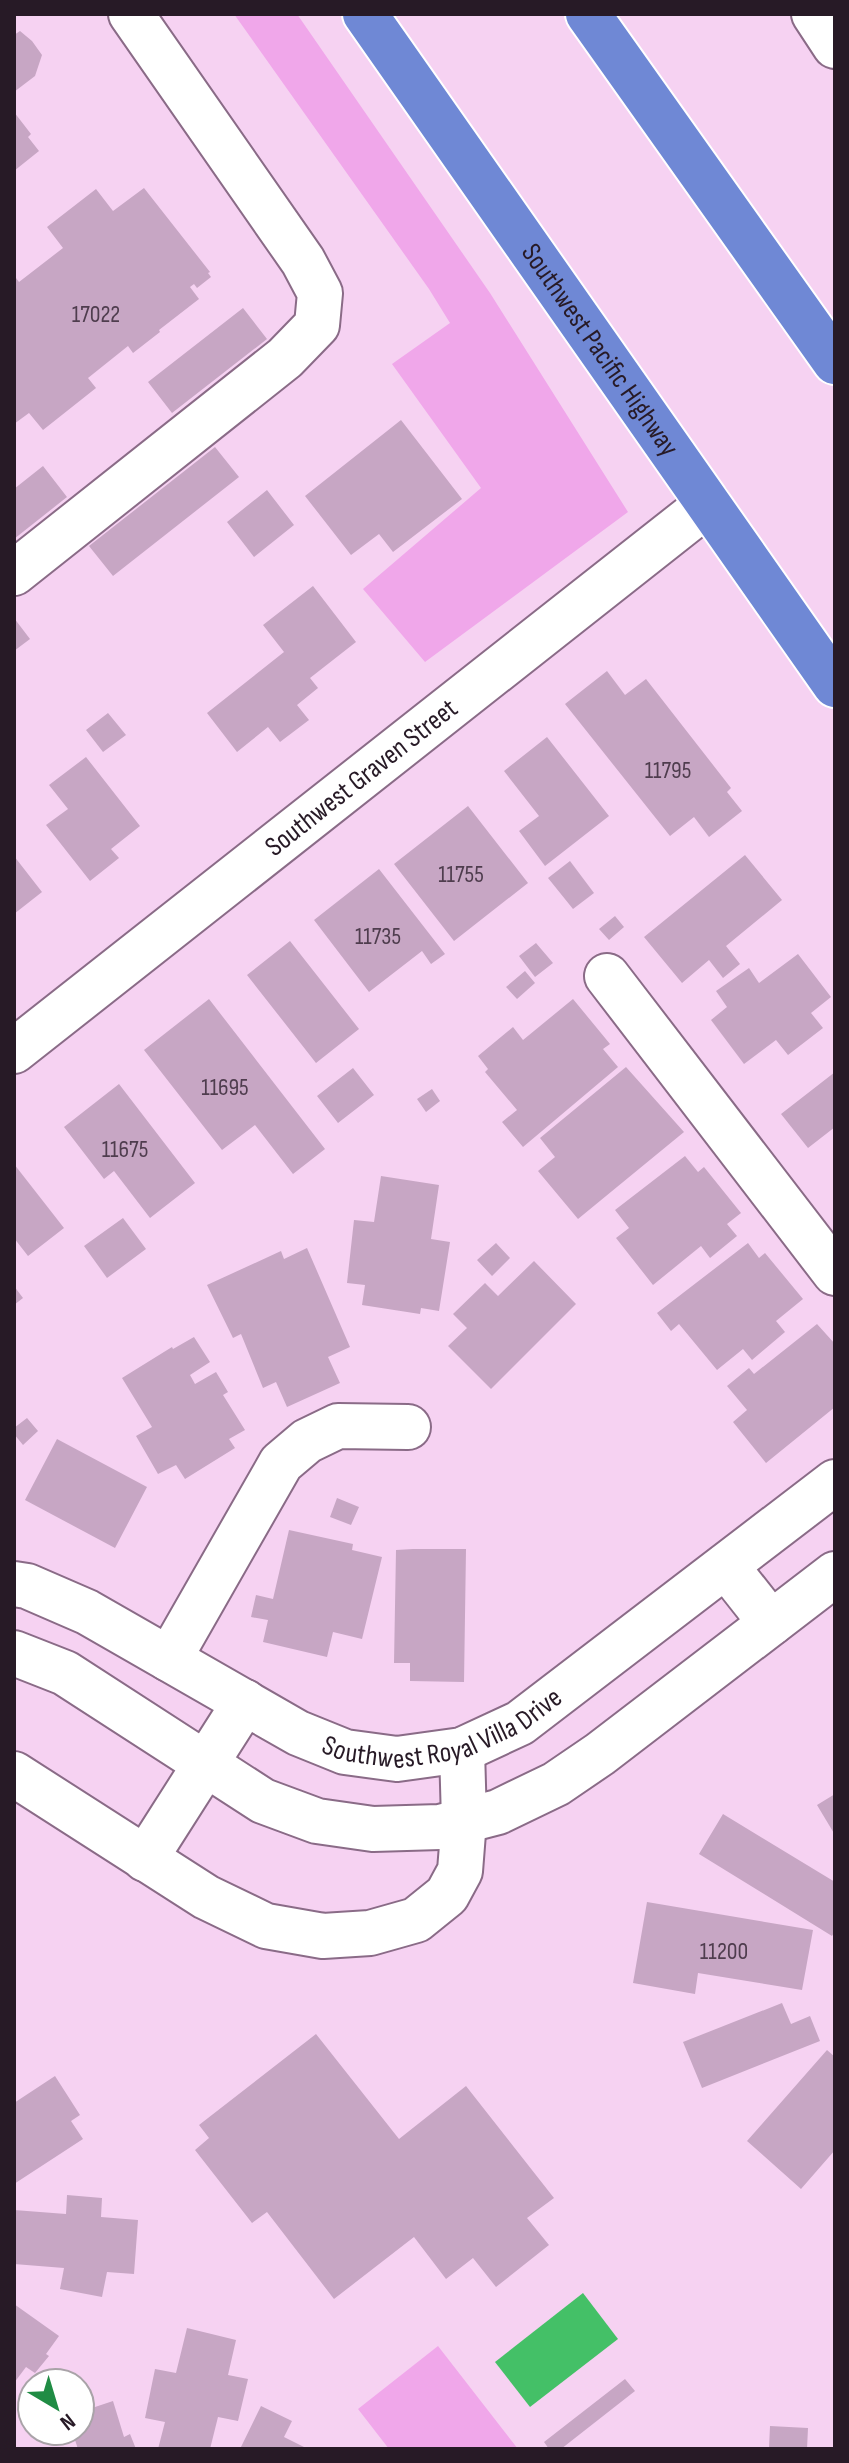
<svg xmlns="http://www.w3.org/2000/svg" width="849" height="2463" font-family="'Sofia Sans Condensed',sans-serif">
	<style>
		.green { fill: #f0a7ea }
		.water { fill: #44c067 }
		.building { fill: #c7a6c4 }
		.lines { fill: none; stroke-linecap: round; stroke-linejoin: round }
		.minor-casing { stroke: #8a6b87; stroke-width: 48 }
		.highway-casing { stroke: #fff; stroke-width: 48 }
		.minor { stroke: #fff; stroke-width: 44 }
		.highway { stroke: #6f88d5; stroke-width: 44 }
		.labels { text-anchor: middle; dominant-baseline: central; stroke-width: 7; stroke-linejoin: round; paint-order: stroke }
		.number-label { font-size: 24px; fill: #4f3d4e }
		.street-label { font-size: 28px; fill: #271a26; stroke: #fff }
	</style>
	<rect width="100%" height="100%" fill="#f6d2f2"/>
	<!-- green -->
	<path class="green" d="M 234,14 L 297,14 L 490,293 L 628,512 L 425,662 L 363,589 L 481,488 L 392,364 L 450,323 L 429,289 Z
		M 438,2346 L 518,2449 L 389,2449 L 358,2409 Z"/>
	<!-- water -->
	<path class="water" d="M 583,2293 L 618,2339 L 530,2407 L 495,2362 Z"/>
	<!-- building -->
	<path class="building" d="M 20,31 L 32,41 L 42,55 L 35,76 L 14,92 L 14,35 Z
		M 14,112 L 31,134 L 28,137 L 39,151 L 14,171 Z
		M 144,188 L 210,272 L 208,273 L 211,277 L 197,288 L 194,284 L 190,287 L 199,299 L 159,330 L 160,332 L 133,353 L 128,346 L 88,378 L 96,388 L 43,430 L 29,413 L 14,424 L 14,280 L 16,278 L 19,282 L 63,248 L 47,227 L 96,189 L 113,211 Z
		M 243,308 L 267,339 L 172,413 L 148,382 Z
		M 401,420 L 462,499 L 393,552 L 379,534 L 351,555 L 305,496 Z
		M 215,447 L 239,477 L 113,576 L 89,546 Z
		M 43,466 L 67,497 L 14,539 L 14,489 Z
		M 267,490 L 294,525 L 254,557 L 227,522 Z
		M 313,586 L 356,642 L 310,678 L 318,688 L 297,705 L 309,720 L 280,742 L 268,727 L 237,752 L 207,713 L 284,652 L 263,625 Z
		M 14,618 L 30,639 L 14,651 Z
		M 607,671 L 625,695 L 646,679 L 731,788 L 727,792 L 742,811 L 709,837 L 694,817 L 670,836 L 565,704 Z
		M 108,713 L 126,735 L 103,752 L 86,730 Z
		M 547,737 L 609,816 L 545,866 L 519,831 L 539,816 L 504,771 Z
		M 86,757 L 140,826 L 111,849 L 119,858 L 90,881 L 46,825 L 68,809 L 49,785 Z
		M 468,806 L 528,883 L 454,941 L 394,864 Z
		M 745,855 L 782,900 L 726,946 L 740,964 L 723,978 L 709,960 L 682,983 L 644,937 Z
		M 14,856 L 42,892 L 14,914 Z
		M 570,861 L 594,893 L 573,909 L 548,878 Z
		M 379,869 L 445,954 L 431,964 L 422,951 L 369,992 L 314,920 Z
		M 615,916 L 624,927 L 609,940 L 599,929 Z
		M 290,941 L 359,1029 L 316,1063 L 247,975 Z
		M 536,943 L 553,963 L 535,977 L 519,956 Z
		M 798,954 L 831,997 L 811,1013 L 823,1028 L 788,1055 L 776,1040 L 744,1064 L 711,1020 L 727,1007 L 716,991 L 749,968 L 759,983 Z
		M 525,971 L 535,983 L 517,999 L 506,987 Z
		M 209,999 L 325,1149 L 293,1174 L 255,1125 L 222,1150 L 144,1050 Z
		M 573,999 L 610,1044 L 603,1049 L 618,1067 L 523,1147 L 502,1122 L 517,1110 L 485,1072 L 488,1069 L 478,1056 L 513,1027 L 523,1040 Z
		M 626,1067 L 684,1132 L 578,1219 L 538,1171 L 555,1157 L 540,1138 Z
		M 353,1068 L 374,1095 L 338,1123 L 317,1096 Z
		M 835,1072 L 835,1127 L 808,1148 L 781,1114 Z
		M 119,1084 L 195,1183 L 150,1218 L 114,1171 L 104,1179 L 64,1127 Z
		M 432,1089 L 440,1101 L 426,1112 L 417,1099 Z
		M 685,1156 L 698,1172 L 704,1167 L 741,1213 L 727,1224 L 737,1236 L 710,1258 L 701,1246 L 653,1285 L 616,1238 L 629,1228 L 615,1210 Z
		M 14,1164 L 64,1228 L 28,1256 L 14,1238 Z
		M 381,1176 L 439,1185 L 431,1239 L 450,1242 L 439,1311 L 421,1308 L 420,1314 L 362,1305 L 365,1285 L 347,1283 L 354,1220 L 374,1222 Z
		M 123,1218 L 146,1249 L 107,1278 L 84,1246 Z
		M 496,1243 L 510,1258 L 492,1276 L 477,1260 Z
		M 748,1243 L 759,1258 L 765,1253 L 803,1299 L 776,1321 L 785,1332 L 752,1360 L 743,1349 L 717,1370 L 679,1324 L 671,1331 L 657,1313 Z
		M 307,1248 L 350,1347 L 328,1357 L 340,1383 L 287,1407 L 276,1382 L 263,1388 L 241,1334 L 233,1338 L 207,1285 L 281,1251 L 284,1259 Z
		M 534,1261 L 576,1304 L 491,1389 L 448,1346 L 467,1328 L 453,1314 L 485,1283 L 498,1296 Z
		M 14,1286 L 23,1298 L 14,1305 Z
		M 817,1324 L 835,1344 L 835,1407 L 766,1463 L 733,1422 L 747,1410 L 727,1386 L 749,1368 L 754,1374 Z
		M 194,1337 L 210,1362 L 190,1375 L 195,1384 L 216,1372 L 228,1392 L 223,1395 L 245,1430 L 229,1439 L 235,1448 L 185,1479 L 176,1465 L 158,1474 L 136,1436 L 152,1427 L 122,1378 L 172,1347 L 173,1349 Z
		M 27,1418 L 38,1431 L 23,1445 L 14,1434 L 14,1428 Z
		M 57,1439 L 147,1487 L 115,1548 L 25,1500 Z
		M 337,1498 L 359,1507 L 351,1525 L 330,1517 Z
		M 289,1530 L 353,1544 L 352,1550 L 382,1557 L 362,1639 L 333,1632 L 327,1657 L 263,1642 L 268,1620 L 251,1617 L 256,1595 L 273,1599 Z
		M 413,1549 L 466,1549 L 464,1682 L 410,1681 L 410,1663 L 394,1663 L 396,1550 Z
		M 835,1794 L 835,1835 L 817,1805 Z
		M 723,1814 L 835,1882 L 835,1931 L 832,1936 L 699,1854 Z
		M 647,1902 L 813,1930 L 802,1990 L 698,1973 L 695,1994 L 633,1983 Z
		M 782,2003 L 791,2024 L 810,2016 L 820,2041 L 702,2088 L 683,2042 Z
		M 316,2034 L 399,2139 L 466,2086 L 554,2198 L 527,2218 L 549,2245 L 496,2287 L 473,2258 L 446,2279 L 414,2237 L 334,2299 L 267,2212 L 252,2223 L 195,2150 L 209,2138 L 199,2125 Z
		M 827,2050 L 835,2057 L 835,2150 L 801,2189 L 747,2141 Z
		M 55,2076 L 80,2115 L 71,2121 L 83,2139 L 14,2184 L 14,2103 Z
		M 67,2195 L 102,2198 L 101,2217 L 138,2220 L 134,2274 L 107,2272 L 102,2297 L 60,2289 L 64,2268 L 14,2264 L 14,2210 L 66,2214 Z
		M 14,2304 L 59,2336 L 46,2354 L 49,2356 L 35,2373 L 26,2367 L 14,2383 Z
		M 187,2328 L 236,2340 L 228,2375 L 248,2379 L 238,2421 L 218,2417 L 210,2449 L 158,2449 L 165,2422 L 145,2418 L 155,2369 L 176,2373 Z
		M 625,2379 L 635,2391 L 561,2449 L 549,2449 L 544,2442 Z
		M 113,2401 L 124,2437 L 130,2434 L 136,2449 L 78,2449 L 72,2431 L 80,2431 L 80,2412 Z
		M 261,2406 L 292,2421 L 284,2437 L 308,2449 L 240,2449 Z
		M 770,2426 L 808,2428 L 807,2449 L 769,2449 Z"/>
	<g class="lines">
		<defs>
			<g id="minor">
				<path d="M 814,14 L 835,46"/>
				<path d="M 14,573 L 285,358 L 317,325 L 320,293 L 303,261 L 131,14"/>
				<path d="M 607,976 L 835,1273"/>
				<path id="s1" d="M 14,1051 L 708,504"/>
				<path d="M 726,1566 L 771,1623"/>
				<path id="s2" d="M 14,1584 L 27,1586 L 87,1612 L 298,1733 L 345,1752 L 397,1759 L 462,1750 L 520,1723 L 835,1482"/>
				<path d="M 14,1653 L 65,1673 L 263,1801 L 317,1821 L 373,1829 L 440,1827 L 498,1812 L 556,1784 L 600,1754 L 835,1574"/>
				<path d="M 169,1659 L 281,1463 L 307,1441 L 338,1426 L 408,1427"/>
				<path d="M 14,1774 L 206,1897 L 266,1926 L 323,1936 L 370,1933 L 416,1920 L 447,1895 L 460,1871 L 464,1820 L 462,1750"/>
				<path d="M 145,1859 L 245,1702"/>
			</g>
			<g id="highway">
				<path id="s3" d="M 365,14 L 835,685"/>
				<path d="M 588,14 L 835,362"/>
			</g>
		</defs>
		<!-- minor casing -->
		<use href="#minor" class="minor-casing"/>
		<!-- highway casing -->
		<use href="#highway" class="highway-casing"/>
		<!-- minor -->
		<use href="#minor" class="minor"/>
		<!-- highway -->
		<use href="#highway" class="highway"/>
	</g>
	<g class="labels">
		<!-- number labels -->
		<g class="number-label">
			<text x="96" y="314">17022</text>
			<text x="668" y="770">11795</text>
			<text x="461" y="874">11755</text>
			<text x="378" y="936">11735</text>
			<text x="225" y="1087">11695</text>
			<text x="125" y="1149">11675</text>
			<text x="724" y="1951">11200</text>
		</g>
		<!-- street labels -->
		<g class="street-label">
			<text stroke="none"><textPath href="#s3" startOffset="410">Southwest Pacific Highway</textPath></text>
			<text stroke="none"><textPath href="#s1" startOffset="442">Southwest Graven Street</textPath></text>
			<text stroke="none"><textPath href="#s2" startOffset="476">Southwest Royal Villa Drive</textPath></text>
		</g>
	</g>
	<!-- border -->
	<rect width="849" height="2463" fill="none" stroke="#271a26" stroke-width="32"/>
	<!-- north arrow -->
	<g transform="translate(56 2407) rotate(142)"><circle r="38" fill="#ffffff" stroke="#a9a3a8" stroke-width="2"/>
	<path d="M0-6L14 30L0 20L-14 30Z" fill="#208c44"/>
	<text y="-12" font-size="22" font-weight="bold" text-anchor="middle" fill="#271a26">N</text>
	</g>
</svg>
